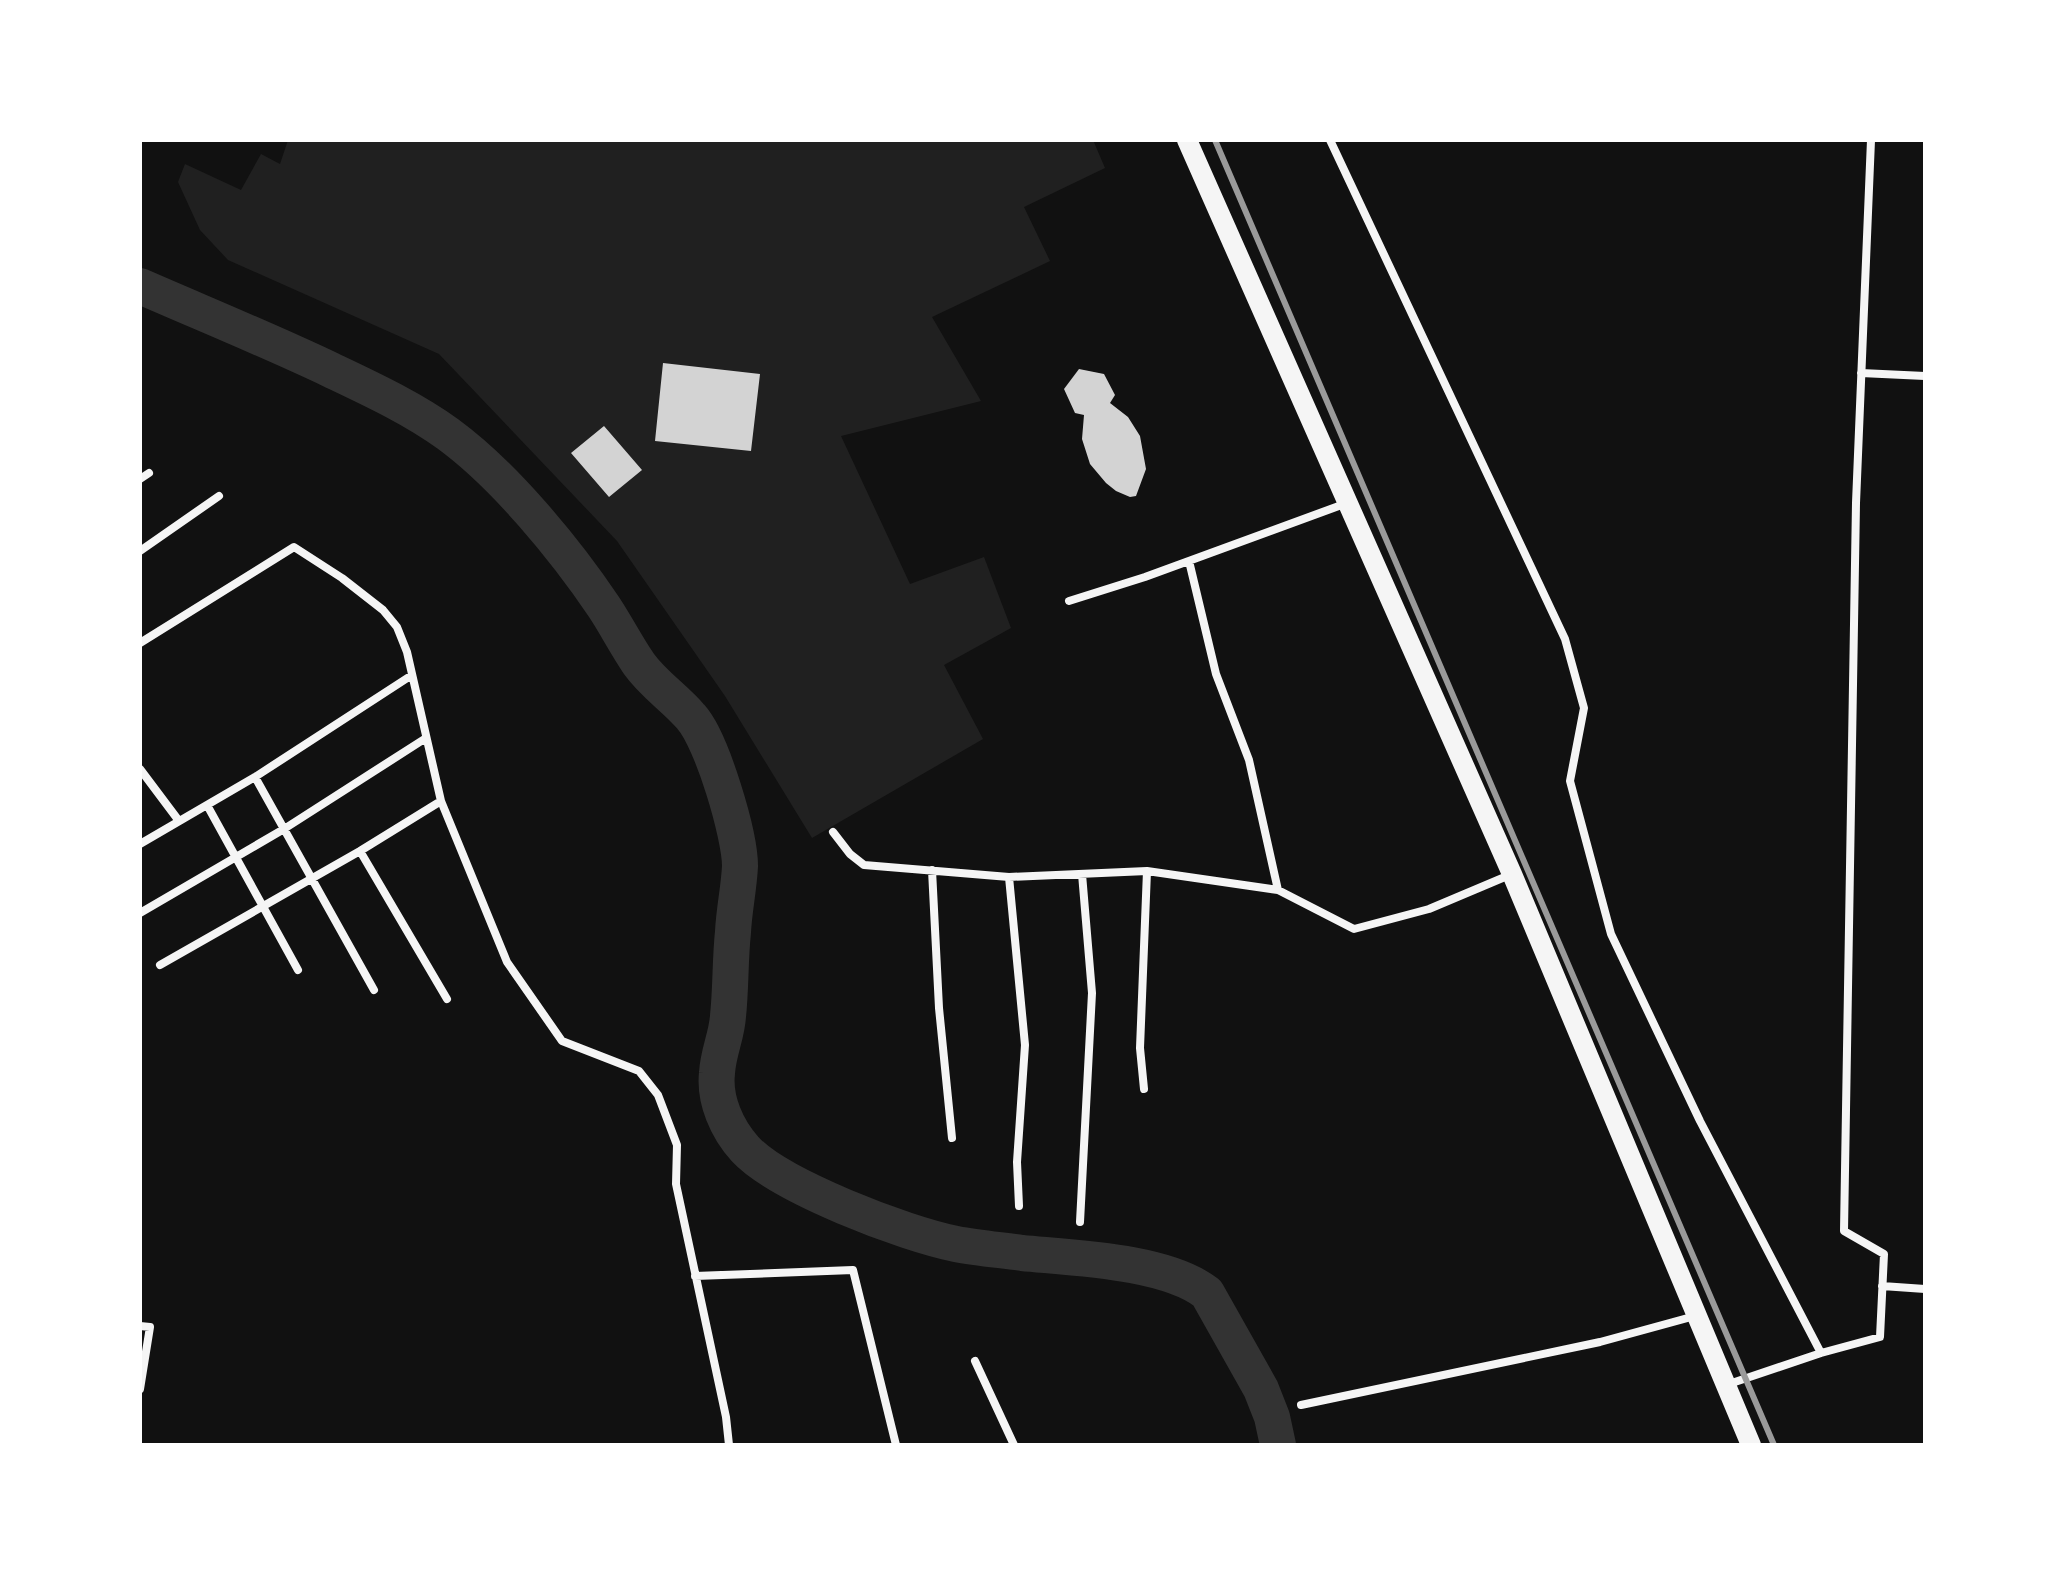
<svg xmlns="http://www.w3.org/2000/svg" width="2065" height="1585" font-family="'DM Sans',sans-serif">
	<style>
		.green { fill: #202020 }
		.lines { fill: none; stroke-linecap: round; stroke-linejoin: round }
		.river { stroke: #333; stroke-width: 36 }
		.building { fill: #d3d3d3 }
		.minor { stroke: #f5f5f5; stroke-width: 8 }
		.trunk { stroke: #f5f5f5; stroke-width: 20 }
		.rail { stroke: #9a9a9a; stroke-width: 6 }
	</style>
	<rect width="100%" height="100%" fill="#111"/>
	<!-- green -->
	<path class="green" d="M 288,140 L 1093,140 L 1105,168 L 1024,207 L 1050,261 L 932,317 L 981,401 L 841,436 L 910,584 L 984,557 L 1011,628 L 944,665 L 983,739 L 812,838 L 725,696 L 617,541 L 439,354 L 228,260 L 200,230 L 178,182 L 185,164 L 241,190 L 261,154 L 280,164 Z"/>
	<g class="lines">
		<!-- river -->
		<path class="river" d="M 140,286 C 204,314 268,340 331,370 C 371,389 412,408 448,434 C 504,475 565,549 604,607 C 616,625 626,645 639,664 C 654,685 675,698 691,717 C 712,740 740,835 740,866 C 739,888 734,910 733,932 C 730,960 731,988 728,1016 C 727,1035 718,1053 717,1073 C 714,1100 727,1129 745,1149 C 779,1186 905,1234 956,1244 C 977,1248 1000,1250 1022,1253 C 1074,1258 1166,1261 1207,1293 L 1261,1389 L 1272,1417 L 1278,1445"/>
	</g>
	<!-- building -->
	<path class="building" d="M 663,363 L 760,374 L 751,451 L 655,441 Z
		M 1079,369 L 1104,374 L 1115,395 L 1110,403 L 1128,417 L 1140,436 L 1146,469 L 1136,496 L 1130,497 L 1116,491 L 1106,483 L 1090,464 L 1082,439 L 1084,415 L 1075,413 L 1064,389 Z
		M 604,426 L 642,470 L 609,497 L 571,453 Z"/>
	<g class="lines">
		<!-- minor -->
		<path class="minor" d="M 1330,140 L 1565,639 L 1584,708 L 1570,781 L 1611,934 L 1700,1121 L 1821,1353
			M 1861,373 L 1925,376
			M 140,479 L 149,473
			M 140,551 L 219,496
			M 1189,561 L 1216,674 L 1249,760 L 1278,890
			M 1069,601 L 1145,577 L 1347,503
			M 140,643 L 294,547 L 342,578 L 383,610 L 397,627 L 407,652 L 441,801 L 507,962 L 562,1041 L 639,1071 L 658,1095 L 677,1145 L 676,1184 L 726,1417 L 729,1445
			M 140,769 L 179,821
			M 255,777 L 374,990
			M 207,805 L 298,970
			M 833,832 L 850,854 L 864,865 L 1009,877 L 1147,871 L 1278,890 L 1354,929 L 1429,909 L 1512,874
			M 140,844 L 255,777 L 412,675
			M 360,851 L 447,999
			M 932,870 L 939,1008 L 952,1138
			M 1009,877 L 1025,1045 L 1017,1162 L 1019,1206
			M 140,913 L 284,829 L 426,738
			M 160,965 L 360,851 L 441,801
			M 1144,1089 L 1140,1048 L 1147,871
			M 1080,1222 L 1092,993 L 1082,874
			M 695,1276 L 853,1270 L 896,1445
			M 1882,1286 L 1925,1289
			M 140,1326 L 150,1327 L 140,1389
			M 975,1361 L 1014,1445
			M 1726,1385 L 1821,1353 L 1880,1337 L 1884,1254 L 1844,1231 L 1856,503 L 1871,140
			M 1301,1405 L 1600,1342 L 1695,1316"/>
		<!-- trunk -->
		<path class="trunk" d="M 1187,140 L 1512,874 L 1751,1445"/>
		<!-- rail -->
		<path class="rail" d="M 1215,140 L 1774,1445"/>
	</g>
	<!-- border -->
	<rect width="2065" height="1585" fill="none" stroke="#ffffff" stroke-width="284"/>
</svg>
